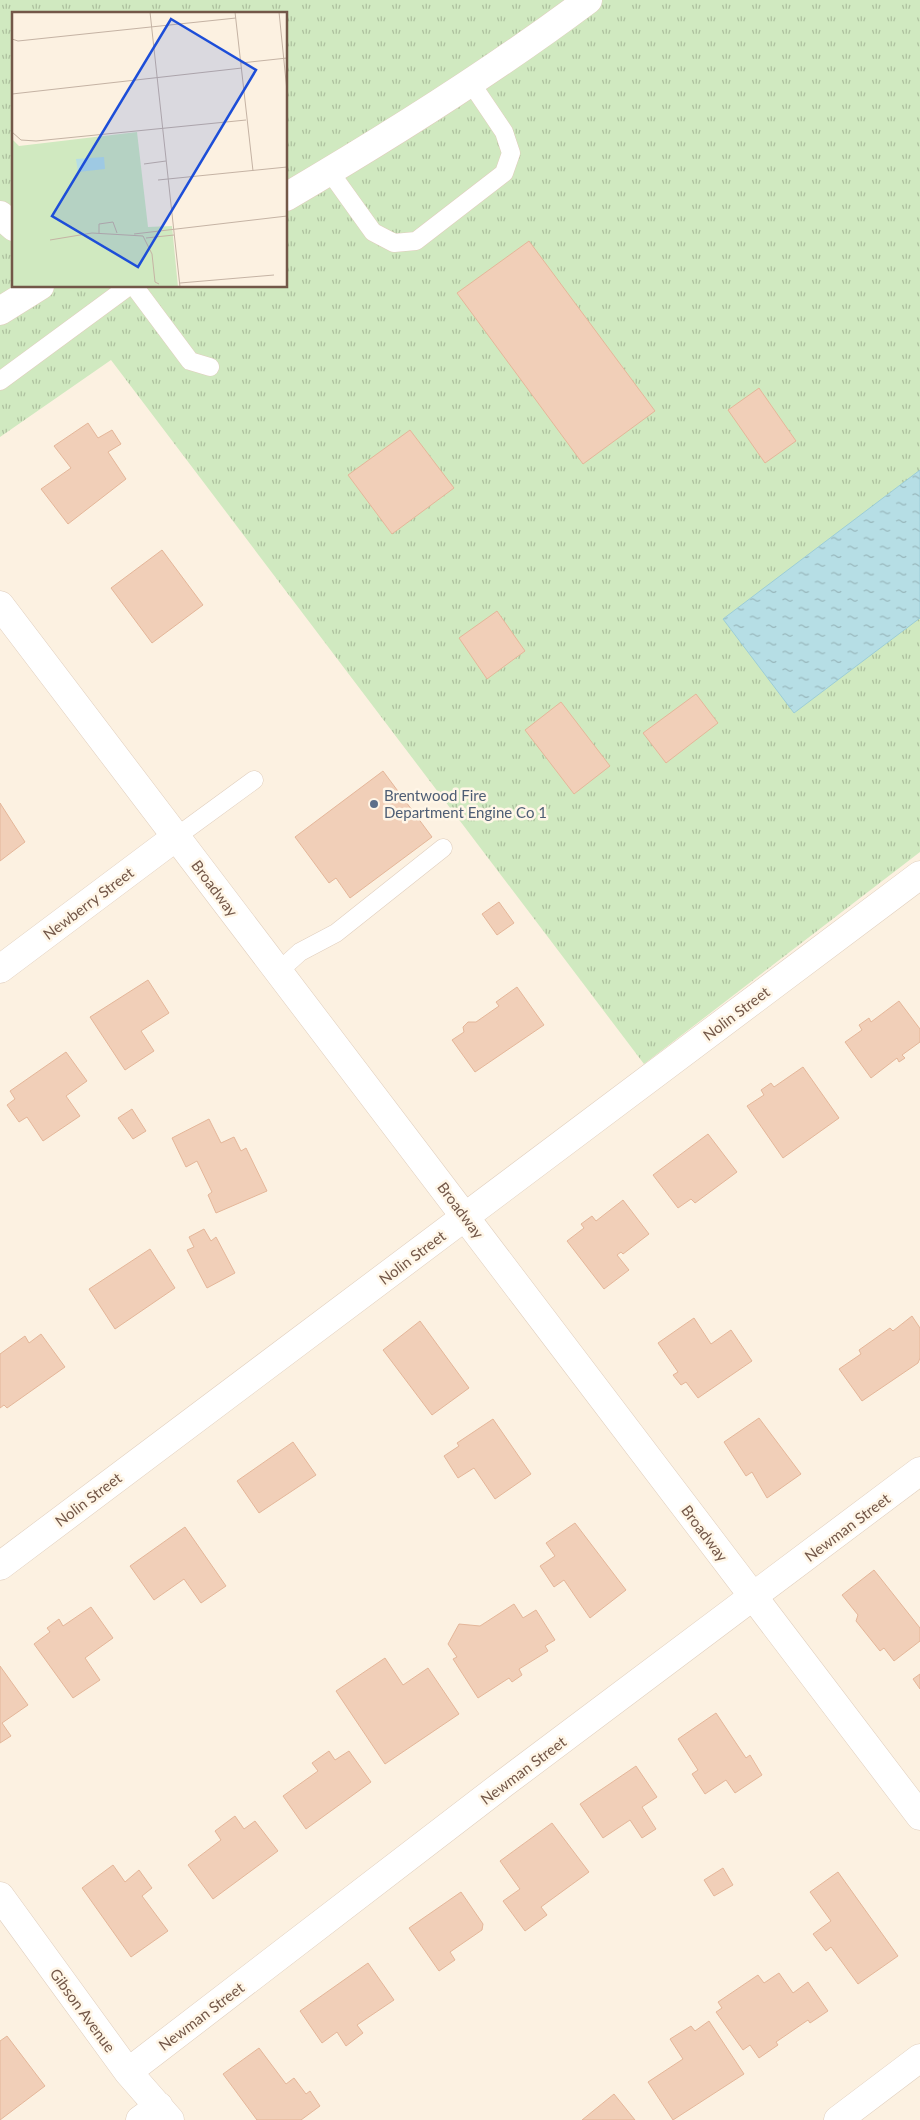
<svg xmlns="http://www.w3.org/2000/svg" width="920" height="2120" font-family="Lato,sans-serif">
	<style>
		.park { fill: url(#park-tufts); fill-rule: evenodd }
		.water { fill: url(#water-ripples); stroke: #9ccdd7 }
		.building { fill: #f1cfb8; stroke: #e4b699 }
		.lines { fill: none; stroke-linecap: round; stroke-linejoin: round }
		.service-casing { stroke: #e0cebd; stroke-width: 19 }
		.minor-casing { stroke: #e0cebd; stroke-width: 29 }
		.tertiary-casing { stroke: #e0cebd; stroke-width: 29 }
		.service { stroke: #fff; stroke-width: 18 }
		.minor { stroke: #fff; stroke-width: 28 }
		.tertiary { stroke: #fff; stroke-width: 28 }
		.service-dot { fill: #5c6f8a; stroke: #fff6e7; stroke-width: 2 }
		.labels { text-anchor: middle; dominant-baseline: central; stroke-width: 5; stroke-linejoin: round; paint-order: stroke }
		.service-label { font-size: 15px; fill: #4e5e75; stroke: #fff6e7; text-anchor: start }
		.street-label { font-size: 15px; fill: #735748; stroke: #fff6e7 }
		.inset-road { fill: none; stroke: #c5b3a4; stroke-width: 1 }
		.view { fill: #1d4ed8; fill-opacity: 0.15; stroke: #1d4ed8; stroke-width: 2.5 }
		.inset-edge { fill: none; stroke: #735748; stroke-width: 2.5 }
	</style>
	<defs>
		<pattern id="park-tufts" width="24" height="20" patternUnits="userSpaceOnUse" patternTransform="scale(1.25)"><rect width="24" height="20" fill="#d0e9c0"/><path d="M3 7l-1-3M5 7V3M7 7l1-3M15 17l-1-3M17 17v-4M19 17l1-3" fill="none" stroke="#adc09e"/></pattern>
		<pattern id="water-ripples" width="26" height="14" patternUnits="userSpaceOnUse" patternTransform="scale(1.25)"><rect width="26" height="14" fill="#b6dee5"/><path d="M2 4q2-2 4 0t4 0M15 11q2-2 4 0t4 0" fill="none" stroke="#98b7bc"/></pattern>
	</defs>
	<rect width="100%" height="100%" fill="#fcf1e1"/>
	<!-- park -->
	<path class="park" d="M 0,0 L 920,0 L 920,852 L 644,1064 L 111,360 L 0,437 ZM 14,14 L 286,14 L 286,286 L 14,286 Z"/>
	<!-- water -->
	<path class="water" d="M 920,470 L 920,618 L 794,713 L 723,619 Z"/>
	<!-- building -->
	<path class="building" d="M 529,241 L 655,411 L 583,464 L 457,293 Z
		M 759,388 L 796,441 L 765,463 L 728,410 Z
		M 88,423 L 98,438 L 112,430 L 121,444 L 108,452 L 126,479 L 68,524 L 41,489 L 71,468 L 54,446 Z
		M 410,430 L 454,488 L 392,534 L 348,475 Z
		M 162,550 L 203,605 L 152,643 L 111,588 Z
		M 497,611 L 525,651 L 487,679 L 459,638 Z
		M 696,694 L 718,723 L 666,763 L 643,733 Z
		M 561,702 L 610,766 L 574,794 L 525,730 Z
		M 383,771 L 432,837 L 350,898 L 336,878 L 329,883 L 295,837 Z
		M 0,803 L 25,842 L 0,861 Z
		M 499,902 L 514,923 L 497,935 L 482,914 Z
		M 148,980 L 169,1013 L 141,1031 L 154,1051 L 125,1070 L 90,1017 Z
		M 517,987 L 544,1025 L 475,1072 L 452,1040 L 464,1032 L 463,1027 L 468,1022 L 476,1022 L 499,1006 L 496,1002 Z
		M 899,1001 L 920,1029 L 920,1042 L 902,1055 L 905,1058 L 899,1062 L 897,1058 L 871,1078 L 845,1042 L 862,1030 L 859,1025 L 869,1018 L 871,1022 Z
		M 66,1052 L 87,1081 L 66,1096 L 80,1116 L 43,1141 L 27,1117 L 19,1122 L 7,1105 L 15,1099 L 10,1091 Z
		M 803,1067 L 839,1118 L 783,1158 L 747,1106 L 764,1095 L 761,1090 L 771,1083 L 774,1087 Z
		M 132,1109 L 146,1131 L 133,1139 L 118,1118 Z
		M 209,1119 L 221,1143 L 234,1137 L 241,1151 L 246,1148 L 267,1191 L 216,1213 L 208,1195 L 212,1192 L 197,1161 L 186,1167 L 172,1138 Z
		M 708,1134 L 737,1172 L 695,1203 L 691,1199 L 678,1208 L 653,1175 Z
		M 623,1200 L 649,1234 L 623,1254 L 621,1252 L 617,1255 L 629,1270 L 604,1289 L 567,1241 L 584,1228 L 581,1224 L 592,1216 L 596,1221 Z
		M 204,1229 L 211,1241 L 216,1237 L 235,1273 L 207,1288 L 187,1250 L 194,1247 L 189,1237 Z
		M 150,1249 L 175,1288 L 115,1329 L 89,1289 Z
		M 912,1316 L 920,1328 L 920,1358 L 918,1363 L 862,1401 L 839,1369 L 861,1354 L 859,1350 L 890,1328 L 893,1331 Z
		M 694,1318 L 711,1344 L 731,1330 L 752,1361 L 698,1398 L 686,1382 L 681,1385 L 673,1375 L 678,1372 L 658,1343 Z
		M 420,1321 L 469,1388 L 432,1415 L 383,1350 Z
		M 41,1334 L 65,1367 L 7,1408 L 4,1405 L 0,1408 L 0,1354 L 25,1336 L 29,1343 Z
		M 759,1418 L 801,1474 L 767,1498 L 752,1472 L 746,1476 L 724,1442 Z
		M 493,1419 L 531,1474 L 495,1499 L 474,1468 L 458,1478 L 444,1456 L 459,1446 L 457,1443 Z
		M 293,1442 L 316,1475 L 259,1513 L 237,1481 Z
		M 575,1523 L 626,1590 L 590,1618 L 564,1580 L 554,1587 L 540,1566 L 555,1556 L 546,1543 Z
		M 185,1527 L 226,1586 L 201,1603 L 184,1579 L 154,1600 L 130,1566 Z
		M 874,1570 L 920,1628 L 920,1641 L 894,1661 L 884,1648 L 880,1651 L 856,1621 L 858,1615 L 842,1595 Z
		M 514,1604 L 523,1618 L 536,1610 L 555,1640 L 545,1646 L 548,1651 L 519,1669 L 522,1675 L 512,1682 L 509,1678 L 478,1698 L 453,1659 L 457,1657 L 448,1644 L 459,1624 L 480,1626 Z
		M 91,1607 L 113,1638 L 85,1658 L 100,1680 L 73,1698 L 34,1644 L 50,1632 L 47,1628 L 59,1619 L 63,1626 Z
		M 385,1658 L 403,1685 L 428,1668 L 459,1714 L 385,1764 L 336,1691 Z
		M 0,1666 L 28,1705 L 2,1723 L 11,1736 L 0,1743 Z
		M 920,1674 L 920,1689 L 913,1679 Z
		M 716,1713 L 746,1758 L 750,1755 L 762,1775 L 735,1793 L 726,1780 L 705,1794 L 692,1774 L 698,1770 L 678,1739 Z
		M 329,1751 L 335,1760 L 349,1751 L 371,1782 L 306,1829 L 283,1796 L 318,1771 L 312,1763 Z
		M 636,1766 L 657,1797 L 642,1807 L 656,1829 L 642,1838 L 630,1820 L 603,1838 L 580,1804 Z
		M 235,1816 L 244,1829 L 255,1821 L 278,1851 L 213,1899 L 188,1865 L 221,1840 L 215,1831 Z
		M 552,1823 L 589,1872 L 541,1907 L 547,1915 L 525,1931 L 503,1901 L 520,1889 L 500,1861 Z
		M 113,1865 L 125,1882 L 139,1870 L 152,1888 L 142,1896 L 168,1931 L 131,1957 L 82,1888 Z
		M 723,1868 L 733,1885 L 714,1896 L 704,1880 Z
		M 838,1872 L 898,1956 L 858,1984 L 831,1947 L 826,1951 L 813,1934 L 831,1921 L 810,1892 Z
		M 461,1892 L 483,1924 L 482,1930 L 450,1952 L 455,1960 L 439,1971 L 409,1928 Z
		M 368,1963 L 394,2000 L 357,2025 L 363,2033 L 346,2046 L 337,2032 L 322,2043 L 300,2011 Z
		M 779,1973 L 793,1993 L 808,1982 L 828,2011 L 810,2023 L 808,2020 L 776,2042 L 778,2045 L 759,2058 L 750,2045 L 743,2050 L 716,2012 L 722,2008 L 718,2002 L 758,1975 L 764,1983 Z
		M 709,2021 L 744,2074 L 673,2120 L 648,2082 L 683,2059 L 670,2039 L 691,2026 L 695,2031 Z
		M 7,2036 L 45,2086 L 0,2120 L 0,2041 Z
		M 259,2048 L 286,2084 L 294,2078 L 306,2094 L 310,2091 L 320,2106 L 301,2120 L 257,2120 L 223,2074 Z
		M 614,2094 L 635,2120 L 582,2120 Z"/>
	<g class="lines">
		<defs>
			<path id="service" d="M 330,172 L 373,232 L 394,243 L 416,241 L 504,173 L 511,153 L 504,132 L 471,83
				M 134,286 L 190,361 L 210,367
				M 0,381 L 129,286
				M 176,837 L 254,780
				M 279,971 L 300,952 L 336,933 L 443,848"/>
			<path id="minor" d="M 286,197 C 390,136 492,72 588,0
				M 0,215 L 14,227
				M 0,311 L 40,286
				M 0,969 L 176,837
				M 0,1566 L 920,875
				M 0,1896 L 128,2072 L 170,2120
				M 128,2072 L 503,1784 L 920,1471
				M 140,2120 L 159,2106
				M 838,2120 L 920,2058"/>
			<path id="tertiary" d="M 0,605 L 920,1816"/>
		</defs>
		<!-- service casing -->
		<use href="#service" class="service-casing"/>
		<!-- minor casing -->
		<use href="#minor" class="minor-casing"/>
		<!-- tertiary casing -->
		<use href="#tertiary" class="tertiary-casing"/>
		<!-- service -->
		<use href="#service" class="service"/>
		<!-- minor -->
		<use href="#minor" class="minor"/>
		<!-- tertiary -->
		<use href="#tertiary" class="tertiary"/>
	</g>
	<!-- markers -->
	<circle class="service-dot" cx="374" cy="804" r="5"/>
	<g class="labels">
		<!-- service labels -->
		<g class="service-label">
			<text x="384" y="795">Brentwood Fire<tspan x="384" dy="17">Department Engine Co 1</tspan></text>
		</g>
		<!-- street labels -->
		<g class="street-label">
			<text transform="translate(215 888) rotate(53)">Broadway</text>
			<text transform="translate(88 903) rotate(-37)">Newberry Street</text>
			<text transform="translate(736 1013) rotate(-37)">Nolin Street</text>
			<text transform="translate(461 1210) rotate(53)">Broadway</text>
			<text transform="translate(412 1257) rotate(-37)">Nolin Street</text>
			<text transform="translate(88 1499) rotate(-37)">Nolin Street</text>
			<text transform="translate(847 1527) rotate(-37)">Newman Street</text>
			<text transform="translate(705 1533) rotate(53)">Broadway</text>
			<text transform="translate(523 1770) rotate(-37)">Newman Street</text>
			<text transform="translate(83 2010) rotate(54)">Gibson Avenue</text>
			<text transform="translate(201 2016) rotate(-37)">Newman Street</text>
		</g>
	</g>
	<!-- overview -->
	<g transform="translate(12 12)">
		<rect width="275" height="275" fill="#fcf1e1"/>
		<path d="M 125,120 L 136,215 L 160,214 L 166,275 L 0,275 L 0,127 L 7,134 Z" fill="#d0e9c0"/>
		<path d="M 92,145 L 93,157 L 66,160 L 64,147 Z" fill="#b6dee5"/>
		<path class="inset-road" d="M 138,0 L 168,275M 223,0 L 241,159M 267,0 L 275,79M 0,27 L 6,29 L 224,6M 229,51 L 275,46M 0,82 L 230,56M 0,120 L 9,128 L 24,129 L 234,108M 132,152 L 154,149M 146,168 L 275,155M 87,221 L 87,212 L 101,210 L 105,221M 122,222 L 275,204M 134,226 L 162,223M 38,228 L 80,221 L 131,224 L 140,242 L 143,270 L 147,272M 168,271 L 262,263"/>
		<path class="view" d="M 159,7 L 244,58 L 126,255 L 40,204 Z"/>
		<rect width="275" height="275" class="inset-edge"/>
	</g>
</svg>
